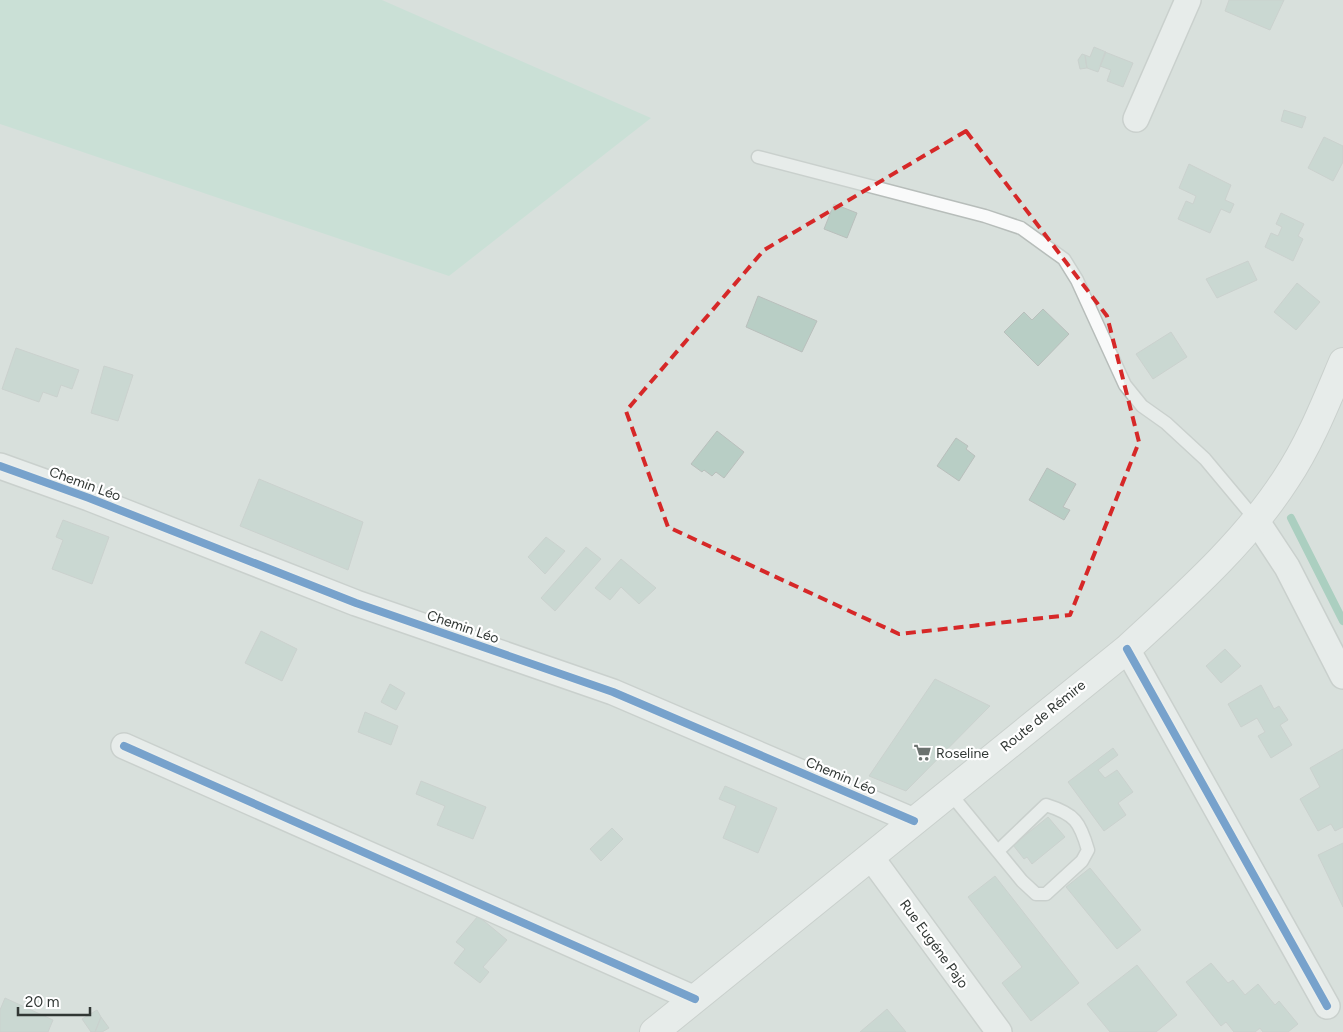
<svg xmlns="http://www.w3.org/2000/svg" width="1343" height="1032" font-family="Figtree,sans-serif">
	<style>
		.green { fill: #b9e1cf }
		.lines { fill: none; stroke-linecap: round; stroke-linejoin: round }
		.stream { stroke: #73ba9e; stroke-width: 8 }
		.building { fill: #b8cec5; stroke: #b9bfbc }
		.lane-casing { stroke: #b7bdba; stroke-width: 15 }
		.street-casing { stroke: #b7bdba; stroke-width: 28 }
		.secondary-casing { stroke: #b7bdba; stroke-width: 30 }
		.lane { stroke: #f9fafa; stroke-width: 12 }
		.street { stroke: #f9fafa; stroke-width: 25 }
		.secondary { stroke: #f9fafa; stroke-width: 28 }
		.cycleway-casing { stroke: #fff; stroke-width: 11 }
		.cycleway { stroke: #0057b8; stroke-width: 8 }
		.marked { fill: none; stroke: #d62828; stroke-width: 4; stroke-dasharray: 10 6; stroke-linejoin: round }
		.labels { text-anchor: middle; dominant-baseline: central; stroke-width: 4.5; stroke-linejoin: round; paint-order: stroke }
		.street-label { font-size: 14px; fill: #313734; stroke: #fff }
		.poi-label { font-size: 14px; fill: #313734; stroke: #fff; text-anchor: start }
	</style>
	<rect width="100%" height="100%" fill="#d8e0dc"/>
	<!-- green -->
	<path class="green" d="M 0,0 L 382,0 L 651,118 L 449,276 L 0,124 Z"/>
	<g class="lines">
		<!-- stream -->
		<path class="stream" d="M 1291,518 L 1343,621"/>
	</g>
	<!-- building -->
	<path class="building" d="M 1229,0 L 1284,0 L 1270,30 L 1225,11 Z
		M 1094,47 L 1106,52 L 1098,72 L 1087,68 L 1086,63 L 1085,55 L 1090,57 Z
		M 1105,52 L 1133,63 L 1123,87 L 1107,81 L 1111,70 L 1100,66 Z
		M 1082,54 L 1085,55 L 1087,68 L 1080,69 L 1078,60 Z
		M 1284,110 L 1306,117 L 1302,128 L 1281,121 Z
		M 1324,137 L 1343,146 L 1343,162 L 1333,181 L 1308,168 Z
		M 1189,164 L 1231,185 L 1225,200 L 1234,204 L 1230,213 L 1221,209 L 1210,233 L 1178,219 L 1186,201 L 1193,204 L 1196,196 L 1179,188 Z
		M 834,204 L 857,213 L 847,238 L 824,229 Z
		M 1281,213 L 1304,224 L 1298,236 L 1303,239 L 1293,261 L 1265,247 L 1271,233 L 1278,236 L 1282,227 L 1276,224 Z
		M 1248,261 L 1257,280 L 1217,298 L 1206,279 Z
		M 1297,283 L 1320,302 L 1296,330 L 1274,312 Z
		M 758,296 L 817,321 L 802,352 L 746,327 Z
		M 1043,309 L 1069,334 L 1038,366 L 1004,332 L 1024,312 L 1032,320 Z
		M 1171,332 L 1187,357 L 1153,379 L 1136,354 Z
		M 16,348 L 79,370 L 72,389 L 61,385 L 57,397 L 43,392 L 39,402 L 2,389 Z
		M 104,366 L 133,375 L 118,421 L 91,413 Z
		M 717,431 L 744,452 L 724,478 L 716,472 L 712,476 L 704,470 L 702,472 L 691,464 Z
		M 956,438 L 968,446 L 966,449 L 975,456 L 959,481 L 937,466 Z
		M 1047,468 L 1076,484 L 1063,507 L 1070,510 L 1064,520 L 1029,500 Z
		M 259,479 L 363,522 L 348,570 L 240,526 Z
		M 63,520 L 109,537 L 92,584 L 52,569 L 63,540 L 56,537 Z
		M 546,537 L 565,551 L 545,574 L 528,557 Z
		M 586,547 L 601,559 L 555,611 L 541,598 Z
		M 621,559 L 656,588 L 639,604 L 621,587 L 610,600 L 595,588 Z
		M 261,631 L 297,649 L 282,681 L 245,663 Z
		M 1225,649 L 1241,666 L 1221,683 L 1206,666 Z
		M 935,679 L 990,706 L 906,791 L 869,776 Z
		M 390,684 L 405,693 L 396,710 L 381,702 Z
		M 1261,685 L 1274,709 L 1279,706 L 1288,720 L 1280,725 L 1292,745 L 1271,758 L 1258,736 L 1265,732 L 1257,718 L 1241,727 L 1228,704 Z
		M 365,712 L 398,726 L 391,745 L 358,732 Z
		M 1113,748 L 1118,755 L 1098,770 L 1105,778 L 1117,770 L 1133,792 L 1118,803 L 1126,815 L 1104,831 L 1068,782 Z
		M 1343,749 L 1343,827 L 1335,831 L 1331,824 L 1318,831 L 1300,799 L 1320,787 L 1310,768 Z
		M 421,781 L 486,807 L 473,839 L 437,825 L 445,806 L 416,794 Z
		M 725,786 L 777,808 L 758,853 L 723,838 L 736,806 L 719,799 Z
		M 1048,817 L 1065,837 L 1032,864 L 1027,857 L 1024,859 L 1013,845 Z
		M 612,828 L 623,839 L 601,861 L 590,849 Z
		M 1343,843 L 1343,907 L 1318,855 Z
		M 1090,868 L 1141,930 L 1117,949 L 1066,887 Z
		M 995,876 L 1079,983 L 1031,1021 L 1002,983 L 1022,967 L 968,897 Z
		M 478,916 L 507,940 L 483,967 L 489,972 L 480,983 L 454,963 L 465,949 L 456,942 Z
		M 1211,963 L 1228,983 L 1233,980 L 1245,995 L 1258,984 L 1275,1005 L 1279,1001 L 1298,1024 L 1288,1032 L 1263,1032 L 1260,1028 L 1255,1032 L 1234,1032 L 1226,1022 L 1221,1026 L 1186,982 Z
		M 1137,965 L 1177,1015 L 1156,1032 L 1110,1032 L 1087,1004 Z
		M 5,998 L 53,1020 L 48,1032 L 0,1032 L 0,1010 Z
		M 887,1009 L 906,1032 L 860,1032 Z
		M 97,1010 L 101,1017 L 95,1032 L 91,1032 L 82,1019 Z
		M 101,1017 L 109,1028 L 102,1032 L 95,1032 Z"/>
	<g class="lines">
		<defs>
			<path id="lane" d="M 758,157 L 985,216 L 1021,228 L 1064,259 L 1077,280 L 1125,385 L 1142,406 L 1166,423 L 1205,459 L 1256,520
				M 949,792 L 1022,881 L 1036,894 L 1046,894 L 1082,861 L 1088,850 C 1080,822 1075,814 1046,805 L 998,851"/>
			<path id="street" d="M 1136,119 L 1188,0
				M 0,466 L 89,498 L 356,603 L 613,692 L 914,821
				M 1256,520 L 1287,567 L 1343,676
				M 1127,649 L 1327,1006
				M 124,746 L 695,999
				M 870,856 L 999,1032"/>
			<path id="secondary" d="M 654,1032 L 1127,649 C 1182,598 1245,543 1286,479 C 1310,443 1326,402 1343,362"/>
		</defs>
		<!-- lane casing -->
		<use href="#lane" class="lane-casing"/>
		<!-- street casing -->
		<use href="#street" class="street-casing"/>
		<!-- secondary casing -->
		<use href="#secondary" class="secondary-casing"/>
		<!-- lane -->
		<use href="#lane" class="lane"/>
		<!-- street -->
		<use href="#street" class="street"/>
		<!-- secondary -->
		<use href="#secondary" class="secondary"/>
		<defs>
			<path id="cycleway" d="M 0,466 L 89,498 L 356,603 L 613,692 L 914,821
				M 1127,649 L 1327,1006
				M 124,746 L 695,999"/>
		</defs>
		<!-- cycleway casing -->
		<use href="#cycleway" class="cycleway-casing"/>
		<!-- cycleway -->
		<use href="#cycleway" class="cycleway"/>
	</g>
	<!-- marked area -->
	<path d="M0 0H1343V1032H0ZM 966,131 L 1107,316 L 1139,442 L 1070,615 L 899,634 L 668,527 L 626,411 L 764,250 Z" fill="#d8e0dc" fill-opacity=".55" fill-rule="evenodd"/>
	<path class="marked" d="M 966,131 L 1107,316 L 1139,442 L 1070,615 L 899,634 L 668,527 L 626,411 L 764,250 Z"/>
	<!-- icons -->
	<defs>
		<symbol id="supermarket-bare" viewBox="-9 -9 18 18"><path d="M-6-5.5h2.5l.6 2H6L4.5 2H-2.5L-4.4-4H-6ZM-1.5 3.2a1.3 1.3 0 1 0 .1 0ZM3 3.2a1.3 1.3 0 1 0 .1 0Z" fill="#6b726f" stroke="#fff" stroke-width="2.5" paint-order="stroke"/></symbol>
	</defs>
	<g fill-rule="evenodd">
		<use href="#supermarket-bare" x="910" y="740" width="25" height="25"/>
	</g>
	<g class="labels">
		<!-- street labels -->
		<g class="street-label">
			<text transform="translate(85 484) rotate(20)">Chemin Léo</text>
			<text transform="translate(463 627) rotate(19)">Chemin Léo</text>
			<text transform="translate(1043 716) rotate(-39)">Route de Rémire</text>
			<text transform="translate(841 776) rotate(23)">Chemin Léo</text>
			<text transform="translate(934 944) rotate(54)">Rue Eugéne Pajo</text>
		</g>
		<!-- poi labels -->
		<g class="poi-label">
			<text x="936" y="753">Roseline</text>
		</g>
	</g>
	<!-- scale -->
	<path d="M18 1007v8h72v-8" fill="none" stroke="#313734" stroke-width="2.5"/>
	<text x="25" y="1007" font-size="15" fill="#313734" stroke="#ffffff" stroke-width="4" paint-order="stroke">20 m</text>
</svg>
